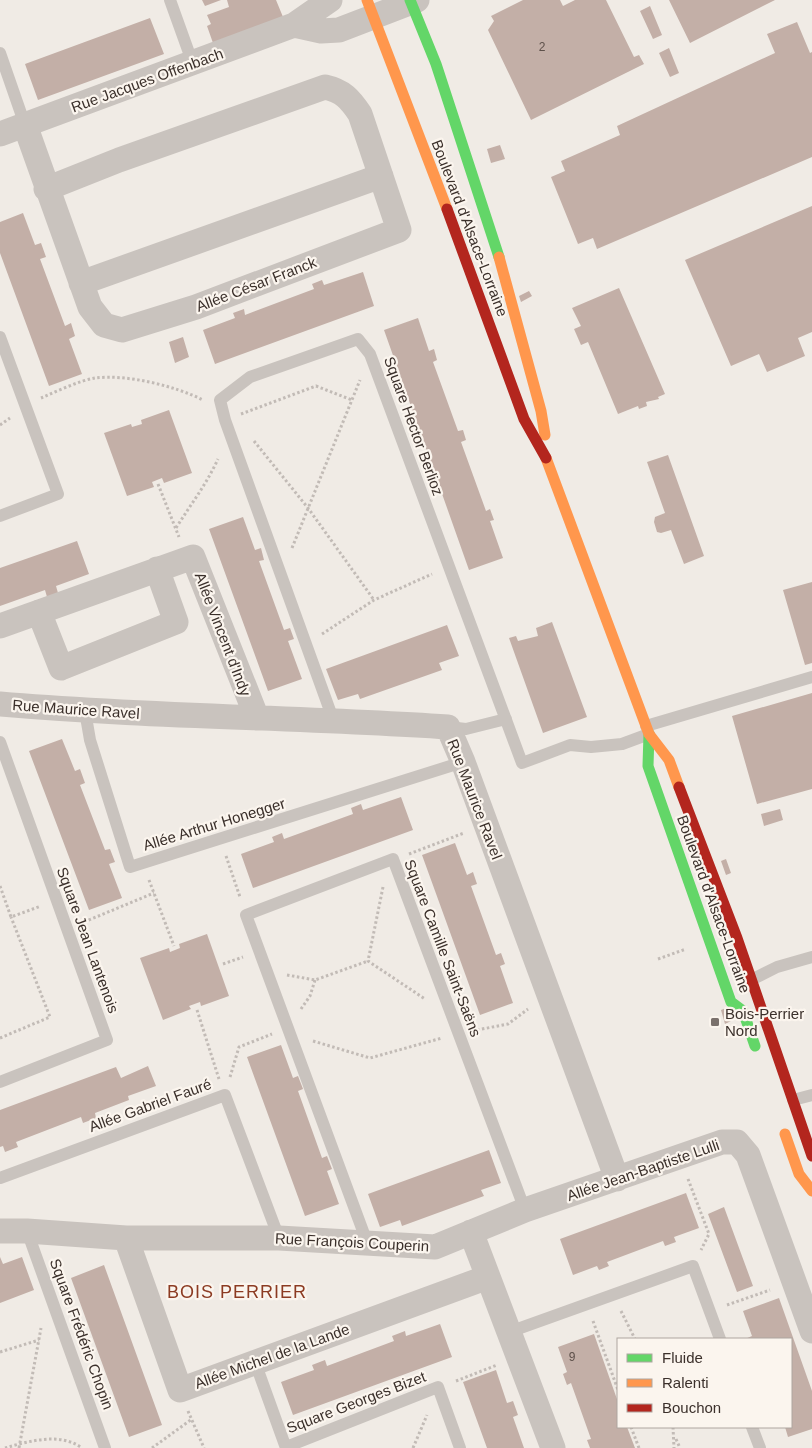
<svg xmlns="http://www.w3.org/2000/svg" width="812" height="1448" font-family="Arial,sans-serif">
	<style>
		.building { fill: #c3afa7 }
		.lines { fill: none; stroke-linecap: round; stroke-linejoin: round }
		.path { stroke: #c2bbb6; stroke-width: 3; stroke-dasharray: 2.5 2.5; stroke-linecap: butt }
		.lane { stroke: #c9c3be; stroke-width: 12 }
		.street { stroke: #c9c3be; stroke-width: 25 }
		.fast { stroke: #63d668; stroke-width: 11 }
		.slow { stroke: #ff974d; stroke-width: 11 }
		.jam { stroke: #b3261e; stroke-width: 11 }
		.poi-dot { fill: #7a716c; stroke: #fbf5ee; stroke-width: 2 }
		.labels { text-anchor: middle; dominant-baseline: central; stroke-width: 4.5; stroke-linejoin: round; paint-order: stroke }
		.number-label { font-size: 12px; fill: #5d504a }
		.street-label { font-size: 15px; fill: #3b302b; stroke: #fbf5ee }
		.poi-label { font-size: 15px; fill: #3b302b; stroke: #fbf5ee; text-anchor: start }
		.quarter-label { font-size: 18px; letter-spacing: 1px; fill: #8c3b22; stroke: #fbf5ee }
	</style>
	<rect width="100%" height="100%" fill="#f0ebe5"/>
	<!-- building -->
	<path class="building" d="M 202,0 L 221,0 L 205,6 Z
		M 227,0 L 276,0 L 283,17 L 213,43 L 207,26 L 211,24 L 207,15 L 229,7 Z
		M 523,0 L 560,0 L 563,6 L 575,0 L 606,0 L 634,57 L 639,55 L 644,64 L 531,120 L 488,30 L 494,21 L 491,16 Z
		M 669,0 L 775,0 L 690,43 Z
		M 650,6 L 662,35 L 653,39 L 640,11 Z
		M 150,18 L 164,54 L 38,100 L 25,64 Z
		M 797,22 L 810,53 L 812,52 L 812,157 L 597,249 L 593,238 L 578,244 L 551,177 L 565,171 L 561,161 L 620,135 L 617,126 L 775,53 L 767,34 Z
		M 669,48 L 679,73 L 670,77 L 659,53 Z
		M 500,145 L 505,159 L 491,163 L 487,149 Z
		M 812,206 L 812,332 L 798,338 L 805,356 L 767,372 L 759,354 L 731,366 L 685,260 Z
		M 23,213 L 35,245 L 41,243 L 46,257 L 40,259 L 65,326 L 71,323 L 75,336 L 69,339 L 82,374 L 49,386 L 0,253 L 0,222 Z
		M 363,272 L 374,306 L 215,364 L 203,330 L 235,318 L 233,313 L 244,309 L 245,315 L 314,289 L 312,284 L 322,280 L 324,285 Z
		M 619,288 L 665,394 L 658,397 L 659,399 L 646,402 L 647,406 L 639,409 L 638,406 L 618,414 L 588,342 L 581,345 L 574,329 L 581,326 L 572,308 Z
		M 529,291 L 532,296 L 521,302 L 519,296 Z
		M 418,318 L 429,351 L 434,349 L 437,360 L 433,362 L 458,431 L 463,430 L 466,440 L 461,442 L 486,511 L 490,509 L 494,520 L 490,521 L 503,558 L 469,570 L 384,330 Z
		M 183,337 L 189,357 L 175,363 L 169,342 Z
		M 169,410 L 192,473 L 164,483 L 162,478 L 152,482 L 154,487 L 127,496 L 104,433 L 131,424 L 132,427 L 142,424 L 141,420 Z
		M 668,455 L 704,556 L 684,564 L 671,530 L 661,533 L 657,532 L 654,522 L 655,517 L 665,513 L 647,462 Z
		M 243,517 L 255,550 L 261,548 L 264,560 L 259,561 L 284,630 L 290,628 L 294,639 L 288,641 L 302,679 L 268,691 L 209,529 Z
		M 77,541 L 89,574 L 56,586 L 58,593 L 47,597 L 45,590 L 0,606 L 0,568 Z
		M 812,582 L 812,663 L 805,665 L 783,590 Z
		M 552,622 L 587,717 L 543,733 L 509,638 L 516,636 L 518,641 L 538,636 L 536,628 Z
		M 447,625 L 459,656 L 439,663 L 442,670 L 360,699 L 358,694 L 338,700 L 326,669 Z
		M 812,693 L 812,789 L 757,804 L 732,716 Z
		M 62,739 L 75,771 L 80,769 L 85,783 L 80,785 L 105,850 L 110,849 L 115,862 L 109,864 L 122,898 L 89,910 L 29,751 Z
		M 401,797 L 413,830 L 253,888 L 241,854 L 274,842 L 272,837 L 282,833 L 284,839 L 353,814 L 351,808 L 361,804 L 363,810 Z
		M 780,809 L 783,820 L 764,826 L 761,814 Z
		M 455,843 L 467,875 L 473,872 L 477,884 L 471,886 L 496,955 L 501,953 L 505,964 L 500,966 L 513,1003 L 480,1015 L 422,855 Z
		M 726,859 L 731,873 L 726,875 L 721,861 Z
		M 207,934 L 229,996 L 201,1006 L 200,1002 L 189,1006 L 191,1009 L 163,1020 L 140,958 L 169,948 L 170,952 L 180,948 L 179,944 Z
		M 726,1008 L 731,1021 L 725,1024 L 721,1010 Z
		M 281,1045 L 293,1078 L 298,1076 L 303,1089 L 298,1091 L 322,1158 L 327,1156 L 332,1169 L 327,1171 L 339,1204 L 305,1216 L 247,1057 Z
		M 148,1066 L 156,1086 L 128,1096 L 129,1100 L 95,1113 L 96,1118 L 83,1123 L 81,1117 L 16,1142 L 18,1147 L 5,1152 L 3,1146 L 0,1147 L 0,1110 L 116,1067 L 121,1078 Z
		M 489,1150 L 501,1183 L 481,1190 L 484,1196 L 402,1226 L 400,1220 L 380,1227 L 368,1194 Z
		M 686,1193 L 699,1228 L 674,1237 L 676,1242 L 665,1246 L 663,1241 L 607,1262 L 609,1266 L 599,1270 L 597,1266 L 573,1275 L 560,1239 Z
		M 724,1207 L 753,1286 L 737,1292 L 708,1214 Z
		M 0,1257 L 3,1264 L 22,1257 L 34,1290 L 0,1303 Z
		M 104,1265 L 162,1425 L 129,1437 L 71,1278 Z
		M 779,1298 L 812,1391 L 812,1429 L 788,1437 L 785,1427 L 791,1427 L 791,1339 L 745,1339 L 752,1336 L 743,1311 Z
		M 440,1324 L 452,1357 L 293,1415 L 281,1382 L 314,1370 L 312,1365 L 325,1360 L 327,1366 L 394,1341 L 392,1336 L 405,1331 L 406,1336 Z
		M 594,1334 L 618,1402 L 618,1427 L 627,1427 L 635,1448 L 590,1448 L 587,1440 L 591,1439 L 571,1383 L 567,1385 L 563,1374 L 567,1372 L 558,1347 Z
		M 496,1370 L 507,1403 L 513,1401 L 518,1415 L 513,1417 L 524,1448 L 487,1448 L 463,1382 Z"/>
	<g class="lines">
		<!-- path -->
		<path class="path" d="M 41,398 C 58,391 78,381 95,378 C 127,374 175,386 203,400
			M 241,414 L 316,386 L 352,400
			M 0,425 L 10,418
			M 254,441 L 308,508 L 374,600
			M 158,484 L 179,537
			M 176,528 C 191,504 206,485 218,459
			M 292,548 L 360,380
			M 322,634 L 374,600 L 432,574
			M 409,854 L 464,833
			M 226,856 L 240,897
			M 149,880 L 174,946
			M 0,886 L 11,917 L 41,906
			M 383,887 L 368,961 L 425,999
			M 84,922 L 154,893
			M 658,959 L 686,949
			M 223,964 L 243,957
			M 287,975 L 315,980 L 368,961
			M 301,1009 L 310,996 L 315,980
			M 197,1010 L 219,1079
			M 477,1030 L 508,1024 L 528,1009
			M 0,1038 L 50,1017 L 11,917
			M 313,1041 L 370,1058 L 442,1038
			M 230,1077 L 239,1047 L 272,1034
			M 688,1179 L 709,1234 L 701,1250
			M 727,1305 L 770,1290
			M 621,1311 L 635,1339
			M 593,1321 L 618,1390
			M 0,1352 L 39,1340
			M 456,1381 L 497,1365
			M 188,1411 L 204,1448
			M 631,1427 L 639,1448
			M 673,1427 L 674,1448
			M 676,1439 L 680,1448
			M 5,1448 C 29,1441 60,1432 82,1448
			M 19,1448 L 41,1328
			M 152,1448 L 192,1419
			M 413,1448 L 427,1415"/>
		<!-- lane -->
		<path class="lane" d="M 170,0 L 193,64
			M 0,53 L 25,125
			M 0,337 L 58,494 L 0,516
			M 85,711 L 90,740 L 130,867 L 463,762
			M 333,719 L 225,420 L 220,400 L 250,377 L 358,339 L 370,354 L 522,763 L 570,745 L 591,747 L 622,744 L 649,734
			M 646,726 L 812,677
			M 448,727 L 466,729 L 506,719
			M 0,742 L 107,1040 L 0,1082
			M 751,980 L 777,967 L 812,957
			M 793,1100 L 812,1095
			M 0,1178 L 225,1095 L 279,1238
			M 27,1231 L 105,1448
			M 367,1242 L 246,915 L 393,859 L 525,1210
			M 509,1332 L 693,1266 L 720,1339
			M 255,1362 L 286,1448
			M 752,1427 L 760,1448
			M 286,1447 L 438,1387 L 460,1448"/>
		<!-- street -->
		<path class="street" d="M 294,25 L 321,31 L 339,30 L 417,0
			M 25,125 L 90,307 L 104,325 L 122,330 L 196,307 L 399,230 L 360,114 C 350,99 343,91 325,87 L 119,160 L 46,189
			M 0,134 L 294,25 L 330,0
			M 81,283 L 381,176
			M 39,612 L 61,668 L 176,622 L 157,569
			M 0,626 L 193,557 L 257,718
			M 0,704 C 149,717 299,717 448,727 L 463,762 L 617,1179
			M 0,1231 L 27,1231 L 126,1238 L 279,1238 L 435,1247 L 525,1210 L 722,1142 L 737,1142 L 748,1155 L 812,1331
			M 471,1232 L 553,1448
			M 126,1238 L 180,1390 L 488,1277"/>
		<!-- fast -->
		<path class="fast" d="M 410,0 L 436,64 L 499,257
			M 649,734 L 648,766 L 731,1002 L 743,1011 L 755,1046"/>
		<!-- slow -->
		<path class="slow" d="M 367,0 L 447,209
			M 499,257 L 541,411 L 545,435
			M 546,458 L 649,734 L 669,760 L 679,787
			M 785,1134 L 799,1174 L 812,1191"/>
		<!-- jam -->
		<path class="jam" d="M 447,209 L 524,419 L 546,458
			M 679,787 L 737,938 L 812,1156"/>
	</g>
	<!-- markers -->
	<rect class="poi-dot" x="710" y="1017" width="10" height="10" rx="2.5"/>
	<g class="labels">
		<!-- number labels -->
		<g class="number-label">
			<text x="542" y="47">2</text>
			<text x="572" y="1357">9</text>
		</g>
		<!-- street labels -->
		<g class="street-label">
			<text transform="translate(147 80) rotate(-20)">Rue Jacques Offenbach</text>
			<text transform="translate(470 228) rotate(69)">Boulevard d'Alsace-Lorraine</text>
			<text transform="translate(256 284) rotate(-21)">Allée César Franck</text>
			<text transform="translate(414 426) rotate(70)">Square Hector Berlioz</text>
			<text transform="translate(223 634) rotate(69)">Allée Vincent d'Indy</text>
			<text transform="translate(76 709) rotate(4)">Rue Maurice Ravel</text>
			<text transform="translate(475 799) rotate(69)">Rue Maurice Ravel</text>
			<text transform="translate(214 824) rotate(-17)">Allée Arthur Honegger</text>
			<text transform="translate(714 904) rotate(70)">Boulevard d'Alsace-Lorraine</text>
			<text transform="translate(88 940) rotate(70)">Square Jean Lantenois</text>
			<text transform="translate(443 948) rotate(69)">Square Camille Saint-Saëns</text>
			<text transform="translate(150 1105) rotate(-20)">Allée Gabriel Fauré</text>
			<text transform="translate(643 1170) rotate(-19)">Allée Jean-Baptiste Lulli</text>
			<text transform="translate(352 1242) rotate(3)">Rue François Couperin</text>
			<text transform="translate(82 1334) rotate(70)">Square Frédéric Chopin</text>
			<text transform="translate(272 1356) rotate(-20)">Allée Michel de la Lande</text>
			<text transform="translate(356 1402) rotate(-21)">Square Georges Bizet</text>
		</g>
		<!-- poi labels -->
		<g class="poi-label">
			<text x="725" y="1013">Bois-Perrier<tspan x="725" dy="17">Nord</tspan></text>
		</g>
		<!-- quarter labels -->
		<g class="quarter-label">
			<text x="237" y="1292">BOIS PERRIER</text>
		</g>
	</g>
	<!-- legend -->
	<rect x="617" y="1338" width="175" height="90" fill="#fbf5ee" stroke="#aea6a0"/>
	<rect x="627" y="1354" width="25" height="8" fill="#63d668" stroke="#aea6a0"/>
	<text x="662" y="1363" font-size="15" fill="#3b302b">Fluide</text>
	<rect x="627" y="1379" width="25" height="8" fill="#ff974d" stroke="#aea6a0"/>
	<text x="662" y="1388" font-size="15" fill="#3b302b">Ralenti</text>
	<rect x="627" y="1404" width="25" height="8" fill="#b3261e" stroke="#aea6a0"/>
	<text x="662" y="1413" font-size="15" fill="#3b302b">Bouchon</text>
</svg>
